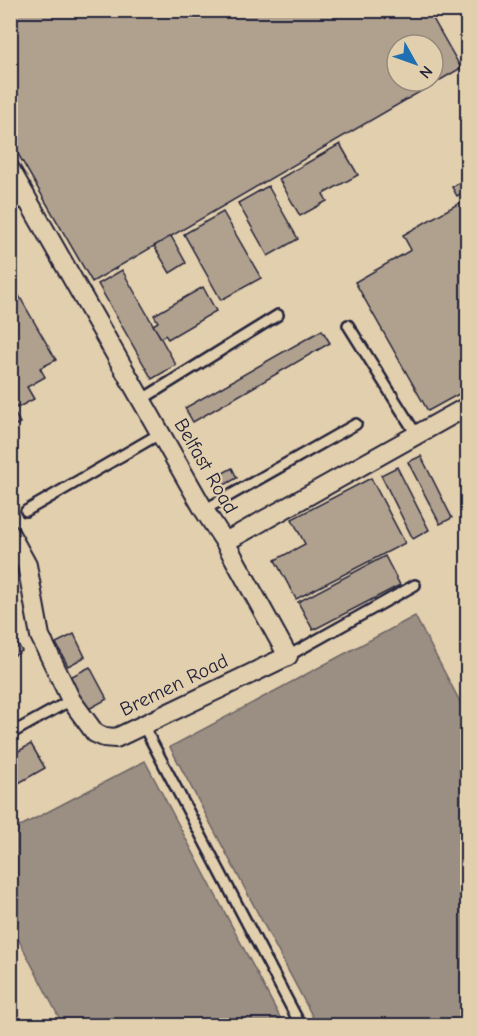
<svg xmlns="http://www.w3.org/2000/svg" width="478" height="1036" font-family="'Comic Neue',sans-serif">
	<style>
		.water { fill: #9b8f83; stroke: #6b6366; stroke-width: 1.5 }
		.building { fill: #b0a18f; stroke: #22223b; stroke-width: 1.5; fill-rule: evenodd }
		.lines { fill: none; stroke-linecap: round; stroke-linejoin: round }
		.lane-casing { stroke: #22223b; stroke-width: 14 }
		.street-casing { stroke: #22223b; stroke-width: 22 }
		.lane { stroke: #e2cfad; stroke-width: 9 }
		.street { stroke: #e2cfad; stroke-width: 18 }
		.labels { text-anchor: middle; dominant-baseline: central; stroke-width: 4.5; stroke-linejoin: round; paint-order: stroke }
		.street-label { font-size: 20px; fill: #22223b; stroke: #e2cfad }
	</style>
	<rect width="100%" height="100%" fill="#e2cfad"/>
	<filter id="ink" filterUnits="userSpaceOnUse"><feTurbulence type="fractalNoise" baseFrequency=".0167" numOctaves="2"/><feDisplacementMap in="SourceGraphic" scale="12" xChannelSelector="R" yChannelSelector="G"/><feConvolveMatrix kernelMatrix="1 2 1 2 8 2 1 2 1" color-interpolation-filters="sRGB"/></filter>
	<g filter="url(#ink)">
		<!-- water -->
		<path class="water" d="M 415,616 L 467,715 L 467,1025 L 317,1025 L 170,747 Z
			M 145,761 L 284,1025 L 63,1025 L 11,925 L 11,831 Z"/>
		<!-- building -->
		<path class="building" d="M 10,10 L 428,10 L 461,68 L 92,282 L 10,140 ZM 397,45 L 433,45 L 433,81 L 397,81 Z
			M 340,144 L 358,175 L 323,194 L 327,201 L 300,216 L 279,179 Z
			M 468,178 L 468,190 L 457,196 L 452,187 Z
			M 268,186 L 298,239 L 268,256 L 238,203 Z
			M 468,198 L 468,389 L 428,411 L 355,282 L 411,250 L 403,235 Z
			M 223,212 L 261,278 L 221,300 L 184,234 Z
			M 171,236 L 186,263 L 170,273 L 154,246 Z
			M 122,270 L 176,365 L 152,379 L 98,284 Z
			M 10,280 L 56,360 L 40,368 L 45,377 L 27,387 L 34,399 L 17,408 L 10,397 Z
			M 203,287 L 216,311 L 168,339 L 165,335 L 161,338 L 153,325 L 158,322 L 154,315 Z
			M 322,330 L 330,343 L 193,422 L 185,408 Z
			M 10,405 L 20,423 L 10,428 Z
			M 421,456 L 452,518 L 440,524 L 408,462 Z
			M 397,467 L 429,530 L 413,539 L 381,475 Z
			M 232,468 L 237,478 L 219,488 L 214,478 Z
			M 371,478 L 405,543 L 296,599 L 275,560 L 305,544 L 292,519 Z
			M 385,556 L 400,585 L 313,630 L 298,602 Z
			M 10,632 L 22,651 L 10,658 Z
			M 74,634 L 85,657 L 68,666 L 56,643 Z
			M 90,667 L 107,699 L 87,710 L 70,677 Z
			M 31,744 L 45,768 L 10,788 L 10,756 Z"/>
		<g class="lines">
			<defs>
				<path id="lane" d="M 10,205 L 29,201
					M 348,325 L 416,434
					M 141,400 L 278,315
					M 204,510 L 356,424
					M 26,511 L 161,433
					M 288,656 L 415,585
					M 143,725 L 301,1026
					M 10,734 L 71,700"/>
				<path id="street" d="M 10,169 L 204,510 L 225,542 L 468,406
					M 10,534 L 27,565 L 40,636 L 71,700 L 95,733 L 104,737 L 116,738 L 288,656 L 225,542"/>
			</defs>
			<!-- lane casing -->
			<use href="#lane" class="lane-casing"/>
			<!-- street casing -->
			<use href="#street" class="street-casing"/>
			<!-- lane -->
			<use href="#lane" class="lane"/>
			<!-- street -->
			<use href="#street" class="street"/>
		</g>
	</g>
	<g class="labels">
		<!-- street labels -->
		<g class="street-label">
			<text transform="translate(206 466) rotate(60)">Belfast Road</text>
			<text transform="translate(174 685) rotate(-26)">Bremen Road</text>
		</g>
	</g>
	<!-- margin -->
	<rect width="478" height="1036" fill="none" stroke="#e2cfad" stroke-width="36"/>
	<rect x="18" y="18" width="442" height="1000" fill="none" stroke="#22223b" stroke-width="2" filter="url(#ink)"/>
	<!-- north arrow -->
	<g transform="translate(415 63) rotate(130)"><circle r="28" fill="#e2cfad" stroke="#958a7f" stroke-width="1.5"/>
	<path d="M0-4.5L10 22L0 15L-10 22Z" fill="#1f6fb2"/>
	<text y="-9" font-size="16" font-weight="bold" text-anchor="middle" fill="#22223b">N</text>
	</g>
</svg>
